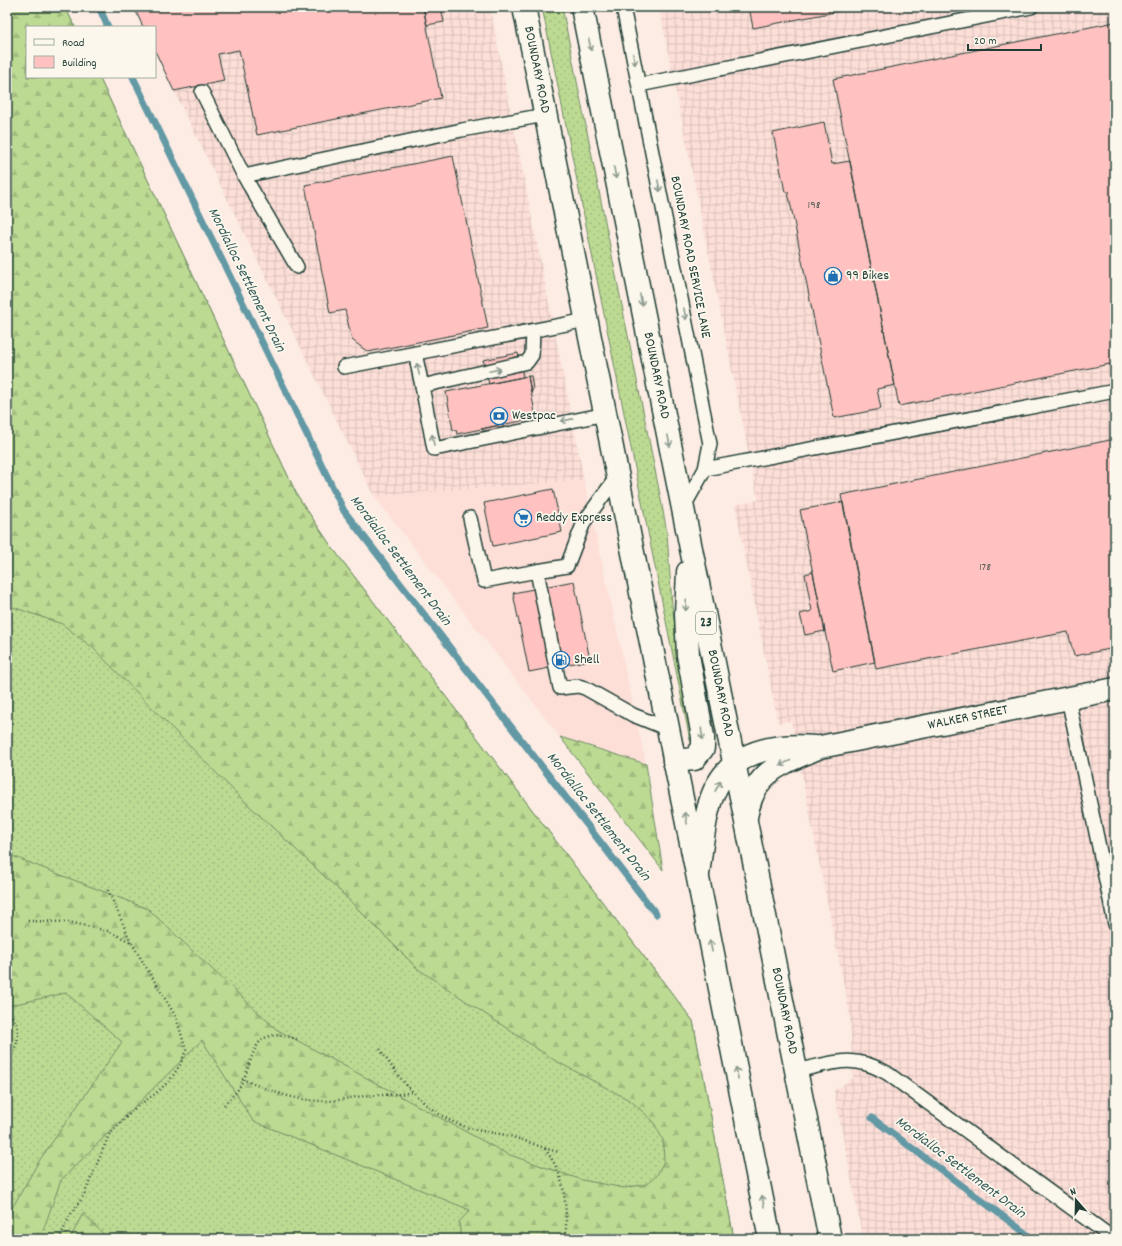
<svg xmlns="http://www.w3.org/2000/svg" width="1122" height="1246" font-family="Dekko,sans-serif">
	<style>
		.built { fill: #fddfd8 }
		.industrial { fill: url(#industrial-grid) }
		.grass { fill: url(#grass-dots); stroke: #6e8c64 }
		.forest { fill: url(#forest-firs); stroke: #6e8c64 }
		.lines { fill: none; stroke-linecap: round; stroke-linejoin: round }
		.stream { stroke: #6299a5; stroke-width: 7 }
		.building { fill: #ffc2c0; stroke: #1f3d34 }
		.lane-casing { stroke: #1f3d34; stroke-width: 16 }
		.street-casing { stroke: #1f3d34; stroke-width: 25 }
		.primary-casing { stroke: #1f3d34; stroke-width: 25 }
		.path { stroke: #1f3d34; stroke-width: 2.5; stroke-dasharray: 1 3; stroke-linecap: butt }
		.lane { stroke: #fbf7ec; stroke-width: 13 }
		.street { stroke: #fbf7ec; stroke-width: 22 }
		.primary { stroke: #fbf7ec; stroke-width: 22 }
		.oneway { stroke: #8d9a90 }
		.labels { text-anchor: middle; dominant-baseline: central; stroke-width: 3.5; stroke-linejoin: round; paint-order: stroke }
		.number-label { font-size: 12px; fill: #575e57 }
		.shield { fill: #fbf7ec; stroke: #61756b; stroke-width: 1 }
		.shield-label { font-size: 13px; font-weight: bold; fill: #1f3d34 }
		.street-label { font-size: 14px; fill: #1f3d34; stroke: #fbf7ec }
		.poi-label { font-size: 14px; fill: #1f3d34; stroke: #fbf7ec; text-anchor: start }
		.water-label { font-size: 15px; font-style: italic; fill: #355c5a; stroke: #fbf7ec }
	</style>
	<defs>
		<pattern id="industrial-grid" width="8" height="8" patternUnits="userSpaceOnUse"><rect width="8" height="8" fill="#fddfd8"/><path d="M0 4h8M4 0v8" fill="none" stroke="#d8c0ba"/></pattern>
		<pattern id="grass-dots" width="8" height="8" patternUnits="userSpaceOnUse"><rect width="8" height="8" fill="#bdda93"/><path d="M2 2h.1M6 6h.1" fill="none" stroke="#a2bc7f" stroke-width="1.8" stroke-linecap="round"/></pattern>
		<pattern id="forest-firs" width="22" height="20" patternUnits="userSpaceOnUse"><rect width="22" height="20" fill="#bdda93"/><path d="M5 1l3.5 6h-7zM16 11l3.5 6h-7z" fill="#a2bc7f"/></pattern>
	</defs>
	<rect width="100%" height="100%" fill="#fcece3"/>
	<filter id="ink" filterUnits="userSpaceOnUse"><feTurbulence type="fractalNoise" baseFrequency=".025" numOctaves="2"/><feDisplacementMap in="SourceGraphic" scale="8" xChannelSelector="R" yChannelSelector="G"/><feConvolveMatrix kernelMatrix="1 2 1 2 8 2 1 2 1" color-interpolation-filters="sRGB"/></filter>
	<g filter="url(#ink)">
		<!-- built -->
		<path class="built" d="M 584,480 L 646,764 L 560,737 L 374,496 Z"/>
		<!-- industrial -->
		<path class="industrial" d="M 134,7 L 490,7 L 584,480 L 374,496 L 174,91 L 155,27 L 143,27 Z
			M 659,7 L 1115,7 L 1115,1239 L 863,1239 L 834,1091 L 853,1078 L 850,1016 L 791,721 L 778,723 L 735,505 L 758,500 Z"/>
		<!-- grass -->
		<path class="grass" d="M 7,7 L 65,7 L 75,27 L 27,27 L 27,77 L 99,77 L 297,495 L 331,546 L 693,1021 L 734,1239 L 7,1239 Z
			M 542,7 L 562,7 L 661,500 L 667,533 L 672,605 L 693,745 L 690,740 L 687,725 Z"/>
		<!-- forest -->
		<path class="forest" d="M 7,7 L 65,7 L 75,27 L 27,27 L 27,77 L 99,77 L 297,495 L 331,546 L 693,1021 L 734,1239 L 461,1239 L 459,1222 L 470,1210 L 253,1121 L 202,1040 L 61,1180 L 40,1239 L 7,1239 L 7,1217 L 39,1161 L 122,1042 L 66,993 L 7,1006 L 7,854 L 148,909 L 276,1029 L 507,1154 L 582,1180 L 624,1188 L 647,1184 L 657,1175 L 664,1161 L 663,1140 L 653,1121 L 631,1101 L 554,1060 L 418,969 L 337,888 L 242,799 L 93,648 L 62,624 L 7,605 Z
			M 560,737 L 646,764 L 663,870 Z
			M 83,1213 L 108,1239 L 70,1239 Z"/>
		<g class="lines">
			<!-- stream -->
			<path class="stream" d="M 99,7 L 108,27
				M 133,77 L 344,511 L 656,914
				M 872,1118 L 1033,1239"/>
		</g>
		<!-- building -->
		<path class="building" d="M 134,7 L 423,7 L 441,98 L 257,135 L 239,50 L 218,54 L 224,81 L 174,91 L 155,51 L 155,27 L 143,27 Z
			M 423,7 L 441,7 L 444,22 L 427,25 Z
			M 749,7 L 860,7 L 753,28 Z
			M 1115,22 L 1115,363 L 899,406 L 833,79 Z
			M 824,122 L 832,164 L 850,161 L 895,385 L 877,389 L 881,409 L 834,418 L 788,192 L 785,192 L 773,133 Z
			M 453,156 L 488,328 L 368,352 L 352,340 L 345,310 L 330,313 L 305,185 Z
			M 518,353 L 523,377 L 489,384 L 483,360 Z
			M 528,376 L 536,418 L 457,434 L 456,430 L 453,430 L 446,392 Z
			M 528,376 L 531,376 L 533,389 L 531,393 Z
			M 504,424 L 502,428 L 485,431 L 481,429 Z
			M 1115,439 L 1115,648 L 1074,656 L 1068,632 L 876,669 L 841,495 Z
			M 553,489 L 562,532 L 493,546 L 484,503 Z
			M 843,502 L 875,662 L 833,671 L 800,510 Z
			M 813,572 L 825,631 L 805,635 L 800,614 L 812,611 L 805,574 Z
			M 574,581 L 590,660 L 529,672 L 513,593 Z"/>
		<g class="lines">
			<defs>
				<path id="lane" d="M 623,7 L 710,444 L 705,469 L 683,508
					M 639,85 L 1031,7
					M 202,92 L 244,176
					M 297,267 L 244,176 L 462,130 L 545,115
					M 533,331 L 532,355 L 527,362 L 422,386 L 434,449 L 606,414
					M 415,353 L 422,386
					M 344,367 L 587,320
					M 705,469 L 1115,391
					M 618,475 L 584,522 L 567,566 L 537,571 L 560,688 L 578,686 L 585,688 L 633,715 L 668,729
					M 470,518 L 484,581 L 537,571
					M 1068,698 L 1115,924
					M 796,1071 C 833,1063 852,1053 887,1073 L 1114,1239"/>
				<g id="street">
					<path id="s1" d="M 746,817 C 755,769 780,765 820,747 L 1115,689"/>
					<path d="M 698,874 C 701,853 703,830 708,810 C 721,754 765,743 815,747"/>
				</g>
				<g id="primary">
					<path id="s2" d="M 524,7 L 770,1239"/>
					<path id="s3" d="M 582,7 L 830,1239"/>
					<path d="M 674,761 L 694,759 L 703,748 L 703,737 L 688,655 L 686,614 L 688,572"/>
				</g>
			</defs>
			<!-- lane casing -->
			<use href="#lane" class="lane-casing"/>
			<!-- street casing -->
			<use href="#street" class="street-casing"/>
			<!-- primary casing -->
			<use href="#primary" class="primary-casing"/>
			<!-- path -->
			<path class="path" d="M 108,890 L 131,942
				M 28,921 L 69,922 L 108,931 L 131,942 L 176,1017 L 186,1050 L 180,1065 L 170,1080 L 155,1094 L 135,1108 L 109,1135 L 84,1195 L 71,1214 L 59,1239
				M 7,1010 C 24,1028 19,1044 7,1062
				M 380,1049 C 402,1084 432,1119 473,1129 C 487,1133 502,1133 516,1138 C 530,1142 544,1149 559,1152
				M 242,1079 C 270,1091 295,1101 325,1101 C 338,1101 352,1097 365,1096 C 381,1094 396,1096 411,1092
				M 224,1105 C 229,1099 235,1094 239,1088 C 257,1058 248,1024 297,1039
				M 545,1149 C 567,1178 566,1204 566,1239"/>
			<!-- lane -->
			<use href="#lane" class="lane"/>
			<!-- street -->
			<use href="#street" class="street"/>
			<!-- primary -->
			<use href="#primary" class="primary"/>
		</g>
		<!-- one-way arrows -->
		<defs><path id="oneway-shaft" d="M-6 0H5M1.5-3L5.5 0L1.5 3" fill="none" stroke-width="1.6" stroke-linecap="round" stroke-linejoin="round"/></defs>
		<g class="oneway">
			<use href="#oneway-shaft" transform="translate(590 45) rotate(79)"/>
			<use href="#oneway-shaft" transform="translate(634 59) rotate(79)"/>
			<use href="#oneway-shaft" transform="translate(615 173) rotate(79)"/>
			<use href="#oneway-shaft" transform="translate(659 186) rotate(79)"/>
			<use href="#oneway-shaft" transform="translate(641 300) rotate(79)"/>
			<use href="#oneway-shaft" transform="translate(685 314) rotate(79)"/>
			<use href="#oneway-shaft" transform="translate(418 369) rotate(-102)"/>
			<use href="#oneway-shaft" transform="translate(495 370) rotate(-12)"/>
			<use href="#oneway-shaft" transform="translate(567 420) rotate(169)"/>
			<use href="#oneway-shaft" transform="translate(433 440) rotate(-101)"/>
			<use href="#oneway-shaft" transform="translate(669 441) rotate(79)"/>
			<use href="#oneway-shaft" transform="translate(686 605) rotate(93)"/>
			<use href="#oneway-shaft" transform="translate(702 734) rotate(83)"/>
			<use href="#oneway-shaft" transform="translate(785 763) rotate(155)"/>
			<use href="#oneway-shaft" transform="translate(718 786) rotate(-61)"/>
			<use href="#oneway-shaft" transform="translate(686 818) rotate(-101)"/>
			<use href="#oneway-shaft" transform="translate(711 946) rotate(-101)"/>
			<use href="#oneway-shaft" transform="translate(737 1073) rotate(-101)"/>
			<use href="#oneway-shaft" transform="translate(763 1201) rotate(-101)"/>
		</g>
	</g>
	<!-- icons -->
	<defs>
		<symbol id="shop-ring" viewBox="-11 -11 22 22"><circle r="9.5" fill="#fbf7ec" stroke="#1f6fb2" stroke-width="1.5"/><path d="M-5-2.5h2.3a2.7 3.5 0 0 1 5.4 0H5L5.5 6h-11ZM-1.5-2.5h3a1.5 2.3 0 0 0-3 0Z" fill="#1f6fb2"/></symbol>
		<symbol id="bank-ring" viewBox="-11 -11 22 22"><circle r="9.5" fill="#fbf7ec" stroke="#1f6fb2" stroke-width="1.5"/><path d="M-6-4H6V4H-6ZM0-2.3a2.3 2.3 0 1 0 0 4.6a2.3 2.3 0 1 0 0-4.6Z" fill="#1f6fb2"/></symbol>
		<symbol id="supermarket-ring" viewBox="-11 -11 22 22"><circle r="9.5" fill="#fbf7ec" stroke="#1f6fb2" stroke-width="1.5"/><path d="M-6-5.5h2.5l.6 2H6L4.5 2H-2.5L-4.4-4H-6ZM-1.5 3.2a1.3 1.3 0 1 0 .1 0ZM3 3.2a1.3 1.3 0 1 0 .1 0Z" fill="#1f6fb2"/></symbol>
		<symbol id="fuel-ring" viewBox="-11 -11 22 22"><circle r="9.5" fill="#fbf7ec" stroke="#1f6fb2" stroke-width="1.5"/><path d="M-5.5-6h7V0h2V4h1.3V-2.5L3-4.5l.8-.8L6-3V5H2.5V1h-1V6h-7ZM-4.2-4.7v3.2H.2V-4.7Z" fill="#1f6fb2"/></symbol>
	</defs>
	<g fill-rule="evenodd">
		<use href="#shop-ring" x="823" y="266" width="20" height="20"/>
		<use href="#bank-ring" x="489" y="406" width="20" height="20"/>
		<use href="#supermarket-ring" x="513" y="508" width="20" height="20"/>
		<use href="#fuel-ring" x="551" y="650" width="20" height="20"/>
	</g>
	<g class="labels">
		<!-- number labels -->
		<g class="number-label">
			<text x="814" y="205">198</text>
			<text x="985" y="567">178</text>
		</g>
		<!-- shield labels -->
		<rect class="shield" x="696" y="612" width="20" height="22" rx="3"/>
		<g class="shield-label">
			<text x="706" y="623">23</text>
		</g>
		<!-- street labels -->
		<g class="street-label">
			<text stroke="none"><textPath href="#s2" startOffset="64">BOUNDARY ROAD</textPath></text>
			<text transform="translate(690 257) rotate(79)">BOUNDARY ROAD SERVICE LANE</text>
			<text stroke="none"><textPath href="#s3" startOffset="376">BOUNDARY ROAD</textPath></text>
			<text stroke="none"><textPath href="#s3" startOffset="700">BOUNDARY ROAD</textPath></text>
			<text stroke="none"><textPath href="#s1" startOffset="259">WALKER STREET</textPath></text>
			<text stroke="none"><textPath href="#s3" startOffset="1024">BOUNDARY ROAD</textPath></text>
		</g>
		<!-- poi labels -->
		<g class="poi-label">
			<text x="846" y="276">99 Bikes</text>
			<text x="512" y="416">Westpac</text>
			<text x="536" y="518">Reddy Express</text>
			<text x="574" y="660">Shell</text>
		</g>
		<!-- water labels -->
		<g class="water-label">
			<text transform="translate(246 280) rotate(64)">Mordialloc Settlement Drain</text>
			<text transform="translate(400 561) rotate(53)">Mordialloc Settlement Drain</text>
			<text transform="translate(598 817) rotate(52)">Mordialloc Settlement Drain</text>
			<text transform="translate(960 1168) rotate(37)">Mordialloc Settlement Drain</text>
		</g>
	</g>
	<!-- margin -->
	<rect width="1122" height="1246" fill="none" stroke="#fbf7ec" stroke-width="24"/>
	<rect x="12" y="12" width="1098" height="1222" fill="none" stroke="#1f3d34" stroke-width="1.5" filter="url(#ink)"/>
	<!-- legend -->
	<rect x="26" y="26" width="130" height="52" fill="#fbf7ec" stroke="#a3ada2"/>
	<rect x="34" y="39" width="20" height="6" fill="#fbf7ec" stroke="#a3ada2"/>
	<text x="62" y="46" font-size="12" fill="#1f3d34">Road</text>
	<rect x="34" y="56" width="20" height="12" fill="#ffc2c0" stroke="#a3ada2"/>
	<text x="62" y="66" font-size="12" fill="#1f3d34">Building</text>
	<!-- north arrow -->
	<g transform="translate(1076 1200) rotate(340)" stroke="#fbf7ec" stroke-width="3" paint-order="stroke">
	<path d="M0-3L7 15L0 10L-7 15Z" fill="#1f3d34"/>
	<text y="-6" font-size="11" font-weight="bold" text-anchor="middle" fill="#1f3d34">N</text>
	</g>
	<!-- scale -->
	<path d="M968 44v6h73v-6" fill="none" stroke="#1f3d34" stroke-width="2"/>
	<text x="974" y="44" font-size="12" fill="#1f3d34" stroke="#fbf7ec" stroke-width="3" paint-order="stroke">20 m</text>
</svg>
